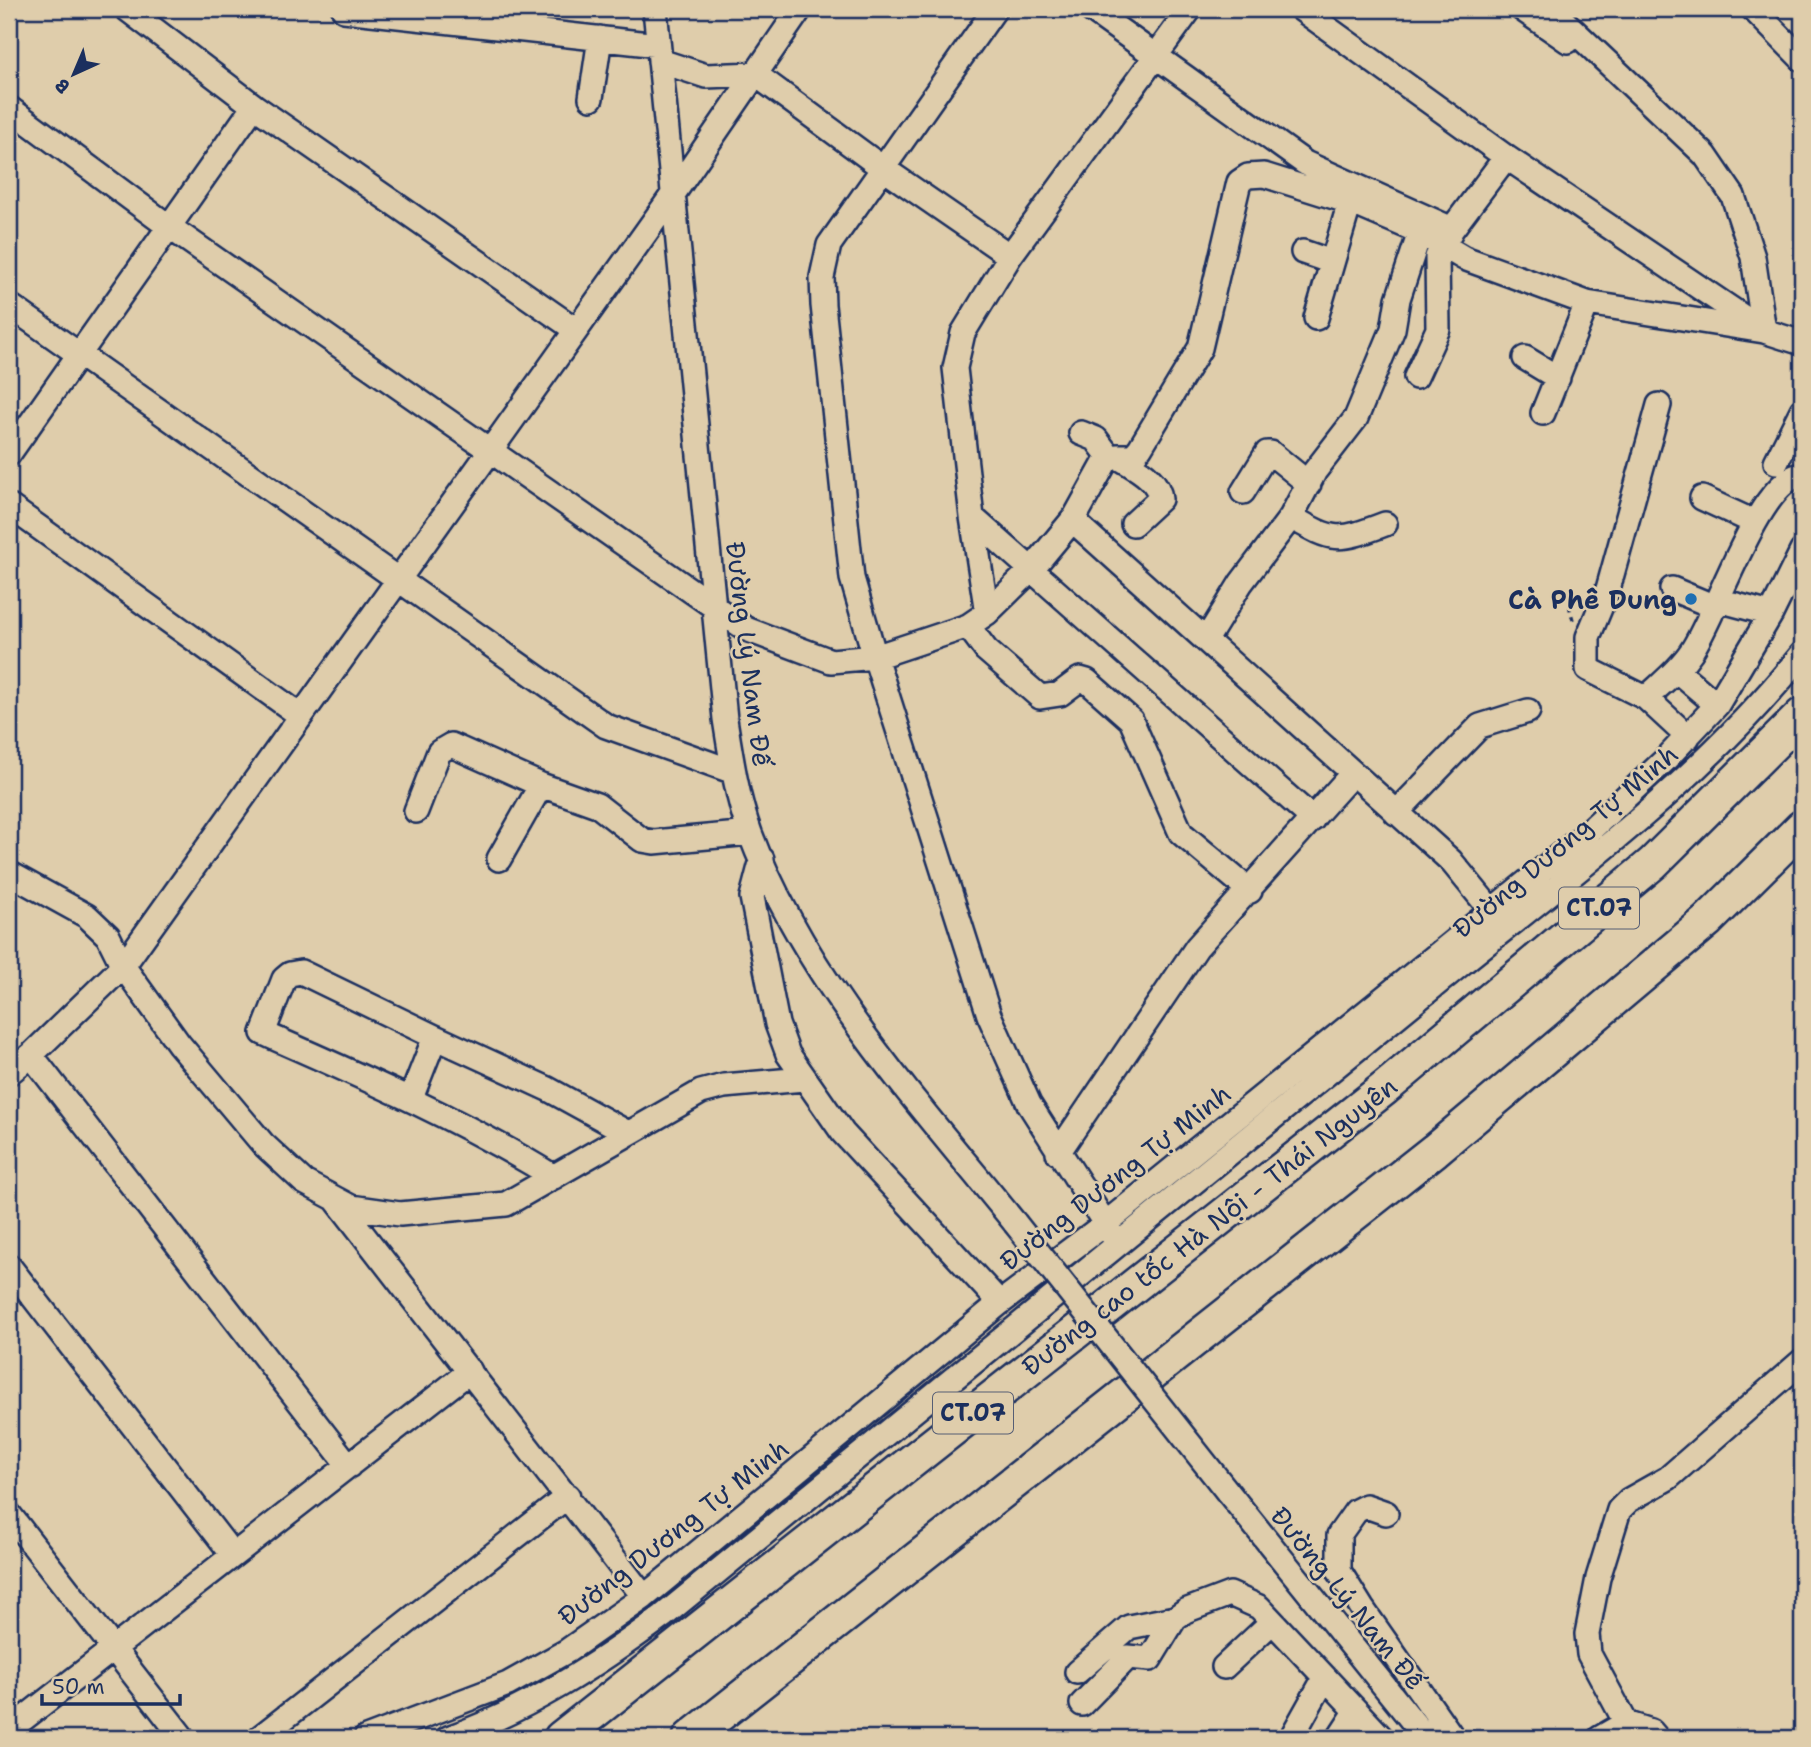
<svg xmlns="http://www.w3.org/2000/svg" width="1811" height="1747" font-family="'Shantell Sans',sans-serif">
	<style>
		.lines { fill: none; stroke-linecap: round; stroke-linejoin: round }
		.minor-casing { stroke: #1b2f5e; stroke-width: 28 }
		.highway-casing { stroke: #1b2f5e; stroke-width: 38 }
		.path { stroke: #1b2f5e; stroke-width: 3.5; stroke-dasharray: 5 5; stroke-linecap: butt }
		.minor { stroke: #dfcdab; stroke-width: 23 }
		.highway { stroke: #dfcdab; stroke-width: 33 }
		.minor-bridge-casing { stroke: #1b2f5e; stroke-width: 28; stroke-linecap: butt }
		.minor-bridge { stroke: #dfcdab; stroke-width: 23 }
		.poi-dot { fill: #1f6fb2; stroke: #dfcdab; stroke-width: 2.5 }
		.labels { text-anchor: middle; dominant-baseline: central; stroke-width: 5; stroke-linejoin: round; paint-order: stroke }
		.shield { fill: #dfcdab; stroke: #565e75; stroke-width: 2 }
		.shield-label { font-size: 24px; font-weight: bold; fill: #1b2f5e }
		.poi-label { font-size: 26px; font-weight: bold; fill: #1b2f5e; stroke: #dfcdab; text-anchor: end }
		.street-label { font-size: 26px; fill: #1b2f5e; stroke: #dfcdab }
	</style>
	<rect width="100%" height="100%" fill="#dfcdab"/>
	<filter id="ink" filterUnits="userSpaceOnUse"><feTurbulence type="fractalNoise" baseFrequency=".0143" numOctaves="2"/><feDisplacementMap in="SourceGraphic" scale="14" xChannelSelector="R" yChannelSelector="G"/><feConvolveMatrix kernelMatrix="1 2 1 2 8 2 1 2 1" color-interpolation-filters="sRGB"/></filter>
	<g filter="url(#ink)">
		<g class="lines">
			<defs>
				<path id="minor" d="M 127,9 L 254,106 L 576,330
					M 655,9 L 725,719 C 731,757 737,798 750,833 C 805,980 918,1103 1015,1223
					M 995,9 L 829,245 L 822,277 L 823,305 L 852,578 L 875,657 L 989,1015 L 1029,1104 L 1113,1236
					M 1090,9 L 1305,163 L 1452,229 L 1506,157
					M 1301,9 L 1506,157 L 1758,327
					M 1522,9 L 1568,41
					M 1551,9 L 1705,155 L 1733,196 L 1753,257 L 1764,331
					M 1753,9 L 1802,59
					M 344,10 L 658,45
					M 660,61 L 706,76 L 755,74 L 884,169 L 1010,256
					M 591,98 L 600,38
					M 9,108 L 168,226 L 746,629 L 831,661 L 875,657 L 968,626 L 987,613 L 1032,569 L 1075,517
					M 1303,252 L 1332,262
					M 9,305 L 606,726 L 734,772
					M 1316,318 L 1350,202
					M 1525,358 L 1558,378
					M 1416,377 L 1438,329 L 1437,257 L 1451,231
					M 1659,405 L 1608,589 L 1588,637 L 1588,669 L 1646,698 L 1688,737
					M 1543,413 L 1587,303
					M 1081,433 L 1096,439 L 1111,459
					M 9,454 L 254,106
					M 1117,456 C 1133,467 1159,478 1160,499 L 1133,524
					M 1776,462 L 1802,410
					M 1243,492 L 1267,453 L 1271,453 L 1309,484
					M 1702,498 L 1754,522
					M 9,506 L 301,716
					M 972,517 L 1313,819
					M 1291,517 C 1334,542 1338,542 1385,524
					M 1672,589 L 1715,607
					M 1718,600 L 1771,614
					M 987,613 L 972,517 L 955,368 L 963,333 L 1010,256 L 1190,9
					M 968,626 L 986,650 L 1040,697 L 1060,694 L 1080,679 L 1087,681 L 1131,720 L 1181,833 L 1250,891
					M 1206,640 L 1241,583 L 1291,517 L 1315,471 L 1356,418 L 1393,329 L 1398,299 L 1420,232
					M 1676,670 L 1717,705
					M 1646,698 C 1662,683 1679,670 1691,652 C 1716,617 1759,478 1802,475
					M 416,811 L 439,752 L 451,745 L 541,785
					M 1396,813 L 1480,726 L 1528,711
					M 499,859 L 541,785 L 597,805 L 642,840 L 654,842 L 750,833
					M 762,859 L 752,897 L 777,1024 L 788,1054 L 843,1133 L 1000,1303
					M 9,873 L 87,916 L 108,936 L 123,966 L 179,1044 L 263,1144 L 304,1182 L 351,1207 L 400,1214 L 506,1204 L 701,1092 L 724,1086 L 804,1079
					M 1500,921 L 1451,861 L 1080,527 L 1075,517 L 1106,461 L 1117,456 L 1133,456 L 1140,448 L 1200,348 L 1239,182 L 1248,176 L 1264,175 L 1350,202 L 1420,232 L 1464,258 L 1587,303 L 1764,331 L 1802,343
					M 435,1037 L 301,972 L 290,974 L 284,979 L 263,1033 C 363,1077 462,1120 554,1177
					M 31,1055 L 349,1466
					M 9,1073 L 31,1055 L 123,966 L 674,193 L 800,9
					M 411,1098 L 435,1037 L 548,1089 L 628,1133
					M 1058,1153 L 1197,947 L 1353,773
					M 337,1201 L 644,1597
					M 9,1266 L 233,1555
					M 1227,1491 L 1426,1738
					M 1386,1513 L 1366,1506 L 1356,1511 L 1339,1535 L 1339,1571 L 1362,1608 L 1453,1738
					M 9,1514 L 183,1738
					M 1224,1667 L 1272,1622
					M 1077,1672 L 1129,1627 L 1175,1618
					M 1082,1704 L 1128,1657 L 1150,1659 L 1175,1618 L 1185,1611 L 1230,1594 L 1259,1607 L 1382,1738
					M 1626,1723 L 1589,1654 L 1587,1634 L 1598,1578 L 1619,1510 L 1629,1500 L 1668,1478 L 1802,1361
					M 9,1730 L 470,1371
					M 259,1738 L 568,1496
					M 366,1738 L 508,1684 L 567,1651 L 644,1597 L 1000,1303 L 1105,1224 L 1586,834 L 1664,761 L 1717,705 L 1771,614 L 1802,551
					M 448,1738 C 526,1711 597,1665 663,1616 L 1461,964 C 1583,866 1703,777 1802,654
					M 1291,1738 L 1324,1679
					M 1339,1738 L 1356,1712
					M 1600,1738 L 1626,1723 L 1651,1731 L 1657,1738"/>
				<path id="highway" d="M 561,1738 L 1385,1088 L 1653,863 L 1802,715
					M 690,1738 L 1435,1150 L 1707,921 L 1802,827"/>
			</defs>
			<!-- minor casing -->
			<use href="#minor" class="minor-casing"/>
			<!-- highway casing -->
			<use href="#highway" class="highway-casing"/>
			<!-- path -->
			<path class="path" d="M 1573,620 L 1570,609 L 1574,594"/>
			<!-- minor -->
			<use href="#minor" class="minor"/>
			<!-- highway -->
			<use href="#highway" class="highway"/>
			<defs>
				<path id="minor-bridge" d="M 1015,1223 L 1227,1491"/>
			</defs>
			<!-- minor-bridge casing -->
			<use href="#minor-bridge" class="minor-bridge-casing"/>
			<!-- minor-bridge -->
			<use href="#minor-bridge" class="minor-bridge"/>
		</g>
	</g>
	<!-- markers -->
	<circle class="poi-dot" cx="1691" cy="599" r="7"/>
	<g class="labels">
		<!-- shield labels -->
		<g class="shield">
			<rect x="1559" y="887.5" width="80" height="41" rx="5"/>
			<rect x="933" y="1392.5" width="80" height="41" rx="5"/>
		</g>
		<g class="shield-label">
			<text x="1599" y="908">CT.07</text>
			<text x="973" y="1413">CT.07</text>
		</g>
		<!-- poi labels -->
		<g class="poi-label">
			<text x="1677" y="599">Cà Phê Dung</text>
		</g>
		<!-- street labels -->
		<g class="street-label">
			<text transform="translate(749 654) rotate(83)">Đường Lý Nam Đế</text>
			<text transform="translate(1565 841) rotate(-40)">Đường Dương Tự Minh</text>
			<text transform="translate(1115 1177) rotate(-38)">Đường Dương Tự Minh</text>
			<text transform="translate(1209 1226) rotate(-38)">Đường cao tốc Hà Nội - Thái Nguyên</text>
			<text transform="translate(673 1532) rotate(-38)">Đường Dương Tự Minh</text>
			<text transform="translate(1348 1598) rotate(51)">Đường Lý Nam Đế</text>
		</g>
	</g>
	<!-- margin -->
	<rect width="1811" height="1747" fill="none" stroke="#dfcdab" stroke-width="35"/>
	<rect x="18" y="18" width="1776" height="1712" fill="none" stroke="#1b2f5e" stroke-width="2.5" filter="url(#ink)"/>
	<!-- north arrow -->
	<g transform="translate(74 74) rotate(224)" stroke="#dfcdab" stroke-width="5" paint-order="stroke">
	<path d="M0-5L12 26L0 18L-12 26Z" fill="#1b2f5e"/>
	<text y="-10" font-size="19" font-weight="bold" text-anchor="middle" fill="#1b2f5e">B</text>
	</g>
	<!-- scale -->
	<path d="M42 1694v10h138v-10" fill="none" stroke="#1b2f5e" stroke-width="3.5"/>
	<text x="52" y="1694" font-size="21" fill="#1b2f5e" stroke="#dfcdab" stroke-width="5" paint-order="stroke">50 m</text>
</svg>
